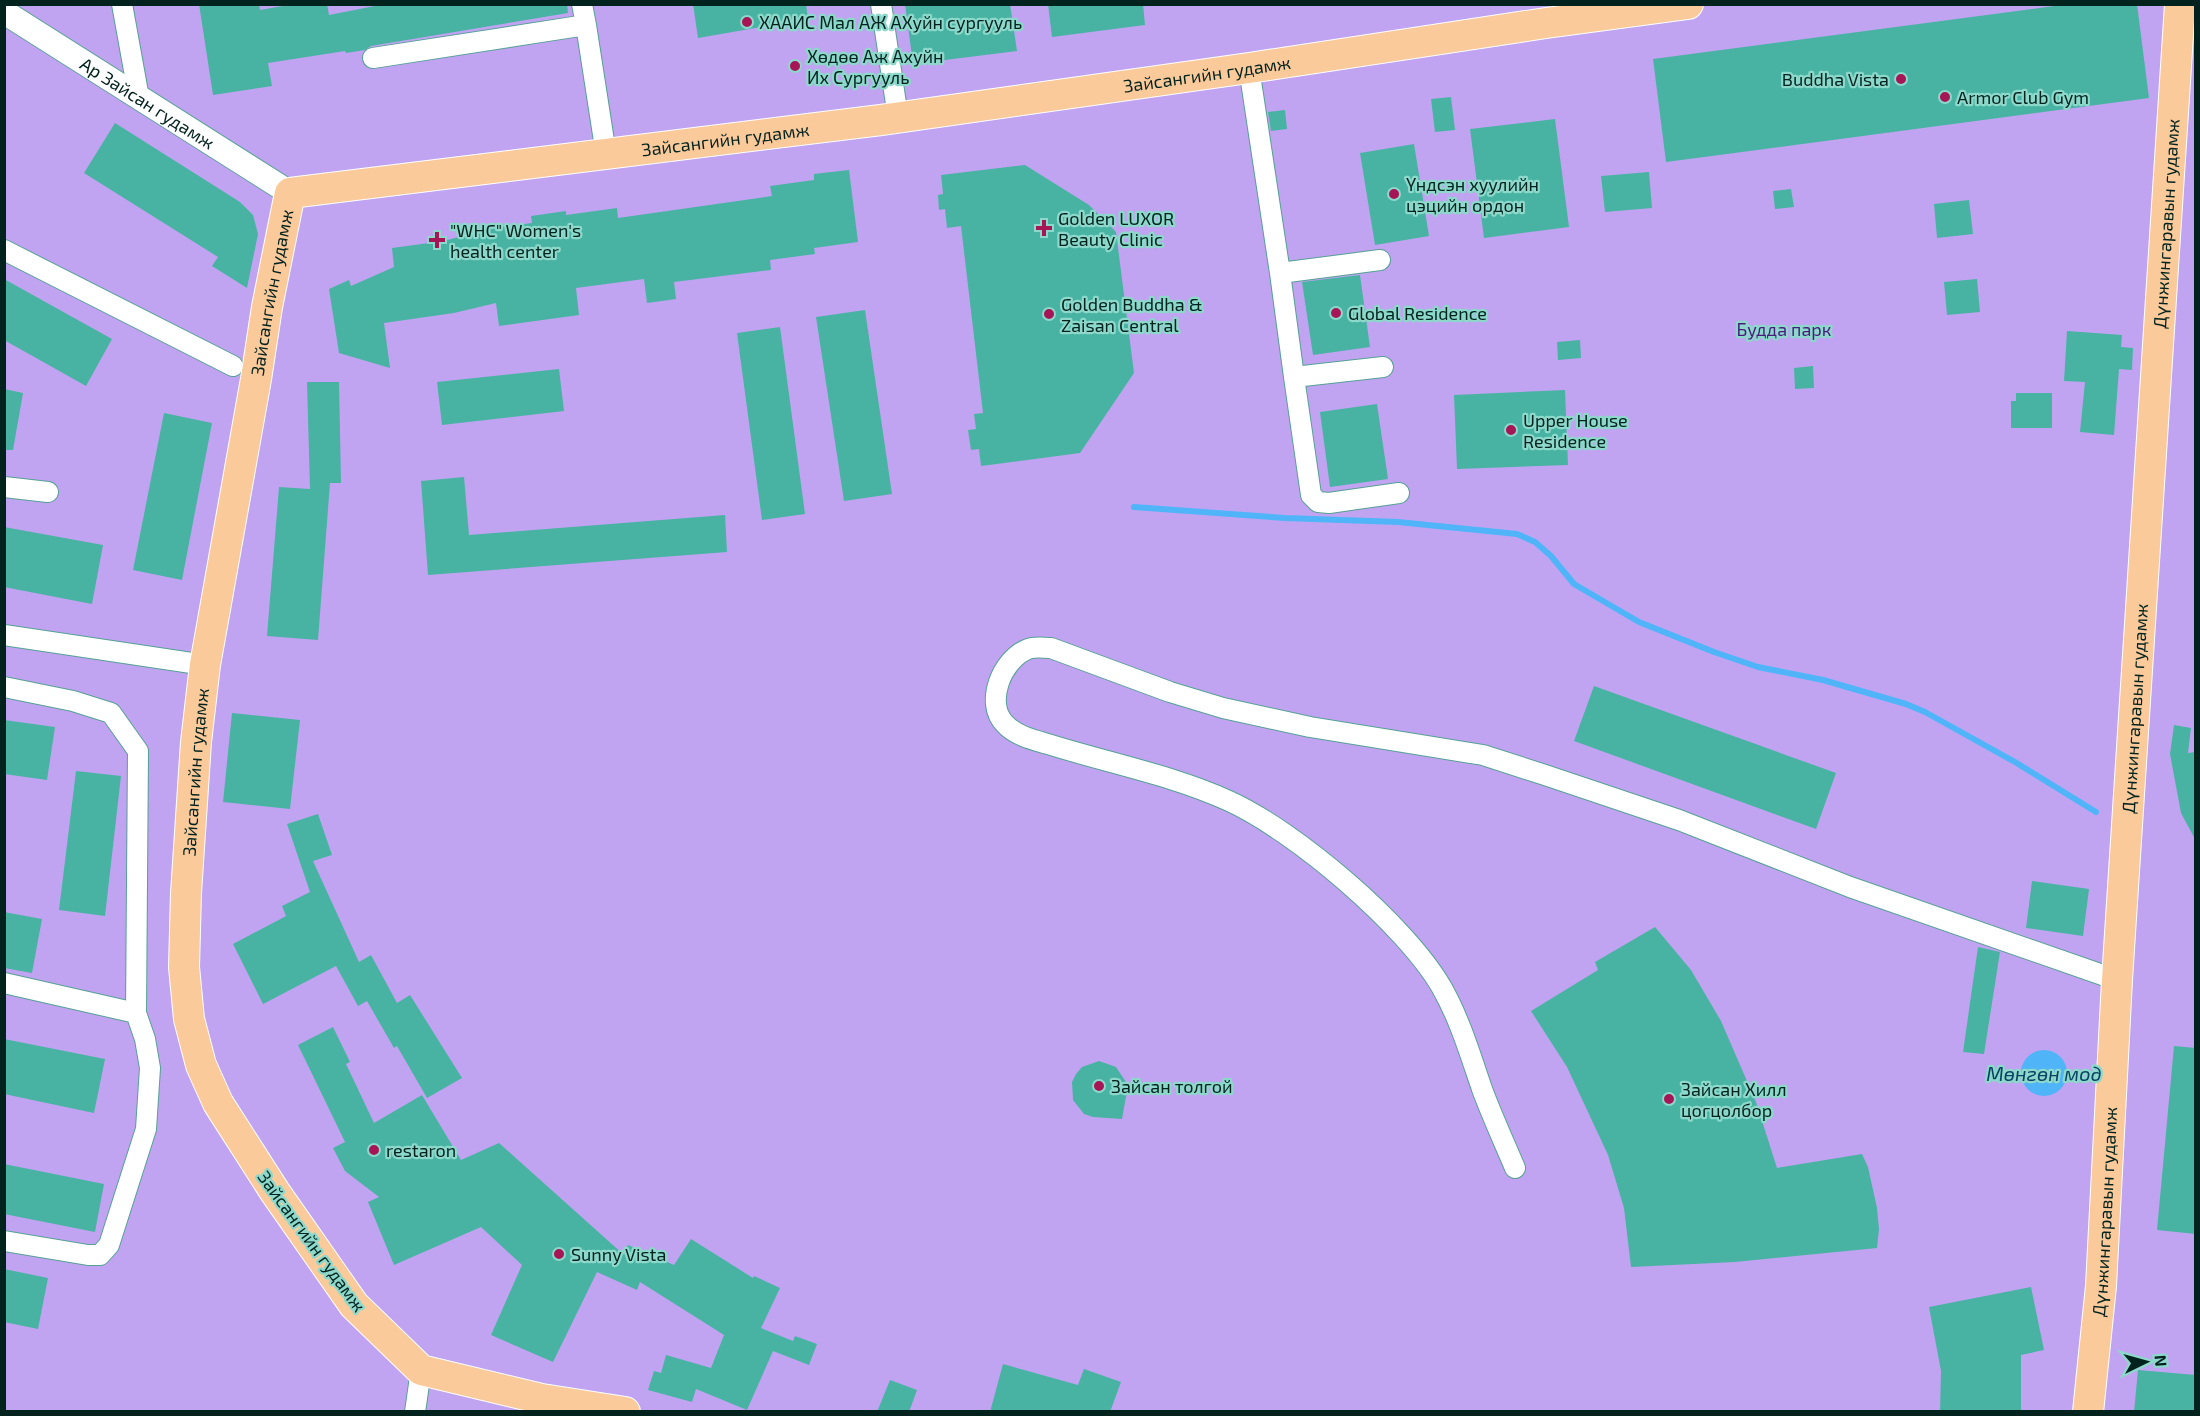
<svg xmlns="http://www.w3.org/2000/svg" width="2200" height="1416" font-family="'Exo 2',sans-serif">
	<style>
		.green { fill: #c1a4f1 }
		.water { fill: #50b4f8 }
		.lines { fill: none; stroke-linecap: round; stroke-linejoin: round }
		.stream { stroke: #50b4f8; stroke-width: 6 }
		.building { fill: #48b3a3 }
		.minor-casing { stroke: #55a194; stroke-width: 22 }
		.tertiary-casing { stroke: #55a194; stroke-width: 26 }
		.primary-casing { stroke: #fff; stroke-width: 32 }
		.minor { stroke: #fff; stroke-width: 20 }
		.tertiary { stroke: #fff; stroke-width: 24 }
		.primary { stroke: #fbca9b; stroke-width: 30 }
		.poi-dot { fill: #a61656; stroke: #8cd8ca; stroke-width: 2 }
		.labels { text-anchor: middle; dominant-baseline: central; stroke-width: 4.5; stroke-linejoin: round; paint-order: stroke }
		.poi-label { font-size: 18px; fill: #02221e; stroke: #8cd8ca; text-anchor: start }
		.street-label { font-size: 18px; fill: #02221e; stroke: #8cd8ca }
		.park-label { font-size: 18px; fill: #4c197f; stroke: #8cd8ca }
		.water-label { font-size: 20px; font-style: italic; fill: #094264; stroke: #8cd8ca }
	</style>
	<rect width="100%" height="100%" fill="#8cd8ca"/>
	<!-- green -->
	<path class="green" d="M 5,5 L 2195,5 L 2195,1411 L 5,1412 Z"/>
	<!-- water -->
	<path class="water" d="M2021 1073a23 23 0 1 1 46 0a23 23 0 1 1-46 0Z"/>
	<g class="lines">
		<!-- stream -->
		<path class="stream" d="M 1134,507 L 1285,518 L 1398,522 L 1517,534 L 1535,542 L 1551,556 L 1574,584 L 1639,622 L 1714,652 L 1758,667 L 1823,680 L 1906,704 L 1925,712 L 2015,762 L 2096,812"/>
	</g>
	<!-- building -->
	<path class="building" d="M 199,4 L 259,4 L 260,10 L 294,4 L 327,4 L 329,15 L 385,4 L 567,4 L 568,13 L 371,46 L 365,50 L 346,53 L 345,51 L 268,63 L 272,86 L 213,95 Z
		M 693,4 L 806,4 L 808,19 L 698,38 Z
		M 905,4 L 1010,4 L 1017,51 L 913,64 Z
		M 1048,4 L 1143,4 L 1145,25 L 1052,37 Z
		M 2069,4 L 2137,4 L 2149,98 L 1666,162 L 1653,59 Z
		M 1451,97 L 1455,130 L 1435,132 L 1431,99 Z
		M 1285,110 L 1287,129 L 1271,131 L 1268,112 Z
		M 1555,119 L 1569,227 L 1484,238 L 1470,129 Z
		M 115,123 L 240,202 L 253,215 L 258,234 L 247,288 L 212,266 L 218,257 L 84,173 Z
		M 1414,144 L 1429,236 L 1375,245 L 1360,153 Z
		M 1025,165 L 1089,205 L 1116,232 L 1134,373 L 1080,453 L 981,466 L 979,449 L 971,450 L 968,430 L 976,429 L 974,414 L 983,413 L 961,226 L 947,228 L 945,209 L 939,210 L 938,195 L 943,194 L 941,175 Z
		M 849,170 L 858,242 L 814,248 L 815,254 L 770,260 L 771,270 L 674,282 L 676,299 L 647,303 L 644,279 L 576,288 L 579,315 L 499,326 L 496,303 L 454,313 L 384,323 L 390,368 L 339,353 L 329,289 L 349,280 L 351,286 L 394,267 L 392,248 L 444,241 L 487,229 L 532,223 L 531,216 L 566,211 L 566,215 L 617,208 L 618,218 L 772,196 L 770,186 L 814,180 L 814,174 Z
		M 1649,172 L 1652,208 L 1605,212 L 1601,176 Z
		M 1791,189 L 1794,207 L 1775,209 L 1773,191 Z
		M 1969,200 L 1973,234 L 1937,238 L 1934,204 Z
		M 1360,275 L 1370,347 L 1313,355 L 1302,282 Z
		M 4,279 L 112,339 L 86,386 L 4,340 Z
		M 1977,279 L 1980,312 L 1947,315 L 1944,282 Z
		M 865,310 L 892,494 L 844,501 L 816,317 Z
		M 780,327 L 805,514 L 762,520 L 737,333 Z
		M 2067,331 L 2122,335 L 2121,347 L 2133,348 L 2132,370 L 2119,369 L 2114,435 L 2080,432 L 2085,382 L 2064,381 Z
		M 1580,340 L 1581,358 L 1558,360 L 1557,342 Z
		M 1813,366 L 1814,388 L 1795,389 L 1794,368 Z
		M 559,369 L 564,411 L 442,425 L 437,382 Z
		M 307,382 L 339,382 L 341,483 L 330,483 L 318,640 L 267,636 L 279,487 L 310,489 Z
		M 4,389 L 23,393 L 13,450 L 4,450 Z
		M 1565,390 L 1568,465 L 1457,469 L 1454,395 Z
		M 2016,393 L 2052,393 L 2052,428 L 2011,428 L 2011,401 L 2016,401 Z
		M 1377,404 L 1388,479 L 1330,487 L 1320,412 Z
		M 164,413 L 212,423 L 182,580 L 133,570 Z
		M 464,477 L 469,535 L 725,515 L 727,552 L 428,575 L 421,481 Z
		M 4,527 L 103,545 L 92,604 L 4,587 Z
		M 1594,686 L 1836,773 L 1816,829 L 1574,741 Z
		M 232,713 L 300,720 L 290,809 L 223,802 Z
		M 4,720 L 55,727 L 47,780 L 4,774 Z
		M 2174,725 L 2191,728 L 2188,753 L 2196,752 L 2196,841 L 2181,813 L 2170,754 Z
		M 76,771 L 121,776 L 105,916 L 59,910 Z
		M 318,814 L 332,855 L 313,861 L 359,962 L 371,955 L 397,1003 L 410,995 L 462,1078 L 427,1098 L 397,1046 L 394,1048 L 367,1001 L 358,1006 L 336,966 L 263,1004 L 233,944 L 286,916 L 282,906 L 310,892 L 287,824 Z
		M 2032,881 L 2089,889 L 2083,936 L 2026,928 Z
		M 4,912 L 42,919 L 32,973 L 4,968 Z
		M 1655,927 L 1691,970 L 1721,1021 L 1756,1102 L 1777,1168 L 1862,1154 L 1868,1167 L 1877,1208 L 1879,1229 L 1877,1248 L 1735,1262 L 1631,1267 L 1624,1208 L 1608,1155 L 1567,1067 L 1531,1011 L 1598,970 L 1595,962 Z
		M 1978,947 L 2000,952 L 1984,1054 L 1963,1052 Z
		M 333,1027 L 350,1062 L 346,1064 L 374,1123 L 422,1095 L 461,1160 L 499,1143 L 624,1255 L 628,1245 L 674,1265 L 691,1239 L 753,1278 L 754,1276 L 780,1288 L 761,1328 L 793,1341 L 795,1336 L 817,1344 L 809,1365 L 773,1351 L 747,1410 L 696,1389 L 692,1402 L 648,1390 L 654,1371 L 661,1373 L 666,1355 L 711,1368 L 724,1335 L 640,1282 L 637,1290 L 597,1272 L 553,1362 L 491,1335 L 522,1265 L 481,1227 L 394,1265 L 368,1202 L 379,1197 L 345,1171 L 333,1148 L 345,1142 L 298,1045 Z
		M 4,1039 L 105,1059 L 94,1113 L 4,1094 Z
		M 2174,1046 L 2196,1048 L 2196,1234 L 2157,1230 Z
		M 1099,1061 L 1116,1067 L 1126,1082 L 1127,1091 L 1122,1119 L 1093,1117 L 1084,1114 L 1073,1100 L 1072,1082 L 1076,1074 L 1082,1067 Z
		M 4,1164 L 104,1184 L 95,1232 L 4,1214 Z
		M 4,1269 L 48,1278 L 38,1329 L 4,1322 Z
		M 2031,1287 L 2044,1350 L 2021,1355 L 2021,1412 L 1940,1412 L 1941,1371 L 1929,1307 Z
		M 1003,1364 L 1078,1385 L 1084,1369 L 1121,1382 L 1110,1412 L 990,1412 Z
		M 2138,1370 L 2196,1375 L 2196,1412 L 2134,1412 Z
		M 890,1380 L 917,1390 L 909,1412 L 877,1412 Z"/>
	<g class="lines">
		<defs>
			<path id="minor" d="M 122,4 L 139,98
				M 582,4 L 586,25
				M 881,4 L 898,117
				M 373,58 L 586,25 L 606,154
				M 1249,68 L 1280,273 L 1380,260
				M 4,250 L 233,366
				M 1280,273 L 1294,377 L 1383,367
				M 1294,377 L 1311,495 L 1318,502 L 1329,503 L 1399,493
				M 4,487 L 48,492
				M 4,635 L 205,665
				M 4,687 L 73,701 L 111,713 L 138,751 L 136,1013 L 145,1039 L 150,1068 L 146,1129 L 109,1245 L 100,1255 L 88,1255 L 4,1241
				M 4,983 L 136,1013
				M 1515,1168 C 1504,1142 1492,1116 1482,1089 C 1470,1054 1460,1020 1442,988 C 1406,925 1295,831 1229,801 C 1172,775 1108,763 1048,744 C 1034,740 1016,736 1005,724 C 984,703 1002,659 1028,649 C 1036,646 1044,648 1051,648 L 1170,692 L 1223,708 L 1310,727 L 1483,755 L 1545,775 L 1679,820 L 1850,887 L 2117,980
				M 415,1412 L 421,1370"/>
			<g id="tertiary">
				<path id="s1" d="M 4,12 L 290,193"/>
			</g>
			<g id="primary">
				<path id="s2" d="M 625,1412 L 542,1399 L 421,1370 L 354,1305 L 275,1192 L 218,1103 L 201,1065 L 189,1019 L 184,967 L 186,893 L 196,742 L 205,665 L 256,379 L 267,307 L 290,193 L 881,120 L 1249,68 L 1546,23 L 1688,4"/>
				<path id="s3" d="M 2088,1412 L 2101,1286 L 2117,980 L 2180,4"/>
			</g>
		</defs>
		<!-- minor casing -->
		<use href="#minor" class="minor-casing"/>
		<!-- tertiary casing -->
		<use href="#tertiary" class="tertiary-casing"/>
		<!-- primary casing -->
		<use href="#primary" class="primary-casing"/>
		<!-- minor -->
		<use href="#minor" class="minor"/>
		<!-- tertiary -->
		<use href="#tertiary" class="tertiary"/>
		<!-- primary -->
		<use href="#primary" class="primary"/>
	</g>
	<!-- markers -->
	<g class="poi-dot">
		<circle cx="747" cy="22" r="6"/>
		<circle cx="795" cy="66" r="6"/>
		<circle cx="1901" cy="79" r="6"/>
		<circle cx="1945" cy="97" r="6"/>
		<circle cx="1394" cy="194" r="6"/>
		<path d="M1041 219h6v6h6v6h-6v6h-6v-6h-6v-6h6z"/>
		<path d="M434 231h6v6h6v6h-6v6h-6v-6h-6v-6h6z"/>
		<circle cx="1336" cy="313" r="6"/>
		<circle cx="1049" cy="314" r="6"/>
		<circle cx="1511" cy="430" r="6"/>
		<circle cx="1099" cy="1086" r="6"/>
		<circle cx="1669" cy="1099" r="6"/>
		<circle cx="374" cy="1150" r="6"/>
		<circle cx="559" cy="1254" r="6"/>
	</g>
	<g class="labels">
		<!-- poi labels -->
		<g class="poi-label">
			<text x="759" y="22">ХААИС Мал АЖ АХуйн сургууль</text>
			<text x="807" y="56">Хөдөө Аж Ахуйн<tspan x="807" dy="21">Их Сургууль</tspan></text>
			<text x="1889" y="79" text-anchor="end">Buddha Vista</text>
			<text x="1957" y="97">Armor Club Gym</text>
			<text x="1406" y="184">Үндсэн хуулийн<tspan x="1406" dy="21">цэцийн ордон</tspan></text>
			<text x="1058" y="218">Golden LUXOR<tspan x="1058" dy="21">Beauty Clinic</tspan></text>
			<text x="450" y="230">"WHC" Women's<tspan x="450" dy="21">health center</tspan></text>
			<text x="1061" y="304">Golden Buddha &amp;<tspan x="1061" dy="21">Zaisan Central</tspan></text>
			<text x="1348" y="313">Global Residence</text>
			<text x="1523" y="420">Upper House<tspan x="1523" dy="21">Residence</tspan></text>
			<text x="1111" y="1086">Зайсан толгой</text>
			<text x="1681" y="1089">Зайсан Хилл<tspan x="1681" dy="21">цогцолбор</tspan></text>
			<text x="386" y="1150">restaron</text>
			<text x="571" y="1254">Sunny Vista</text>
		</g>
		<!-- street labels -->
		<g class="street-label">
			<text stroke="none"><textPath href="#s2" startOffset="2394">Зайсангийн гудамж</textPath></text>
			<text stroke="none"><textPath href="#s1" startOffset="170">Ар Зайсан гудамж</textPath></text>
			<text stroke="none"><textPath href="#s2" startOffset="1908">Зайсангийн гудамж</textPath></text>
			<text stroke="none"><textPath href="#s3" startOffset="1191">Дүнжингаравын гудамж</textPath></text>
			<text stroke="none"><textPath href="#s2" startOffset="1368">Зайсангийн гудамж</textPath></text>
			<text stroke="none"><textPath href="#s3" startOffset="705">Дүнжингаравын гудамж</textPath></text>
			<text stroke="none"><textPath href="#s2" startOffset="882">Зайсангийн гудамж</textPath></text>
			<text stroke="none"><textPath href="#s3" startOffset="201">Дүнжингаравын гудамж</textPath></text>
			<text transform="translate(312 1241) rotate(54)">Зайсангийн гудамж</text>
		</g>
		<!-- park labels -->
		<g class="park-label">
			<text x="1784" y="329">Будда парк</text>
		</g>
		<!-- water labels -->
		<g class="water-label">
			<text x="2044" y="1073">Мөнгөн мод</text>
		</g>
	</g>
	<!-- border -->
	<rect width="2200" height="1416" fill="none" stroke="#02221e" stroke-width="12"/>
	<!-- north arrow -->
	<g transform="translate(2146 1362) rotate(85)" stroke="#8cd8ca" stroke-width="4.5" paint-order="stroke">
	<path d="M0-4.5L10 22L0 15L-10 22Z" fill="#02221e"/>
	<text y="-9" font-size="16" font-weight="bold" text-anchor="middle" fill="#02221e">N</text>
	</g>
</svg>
